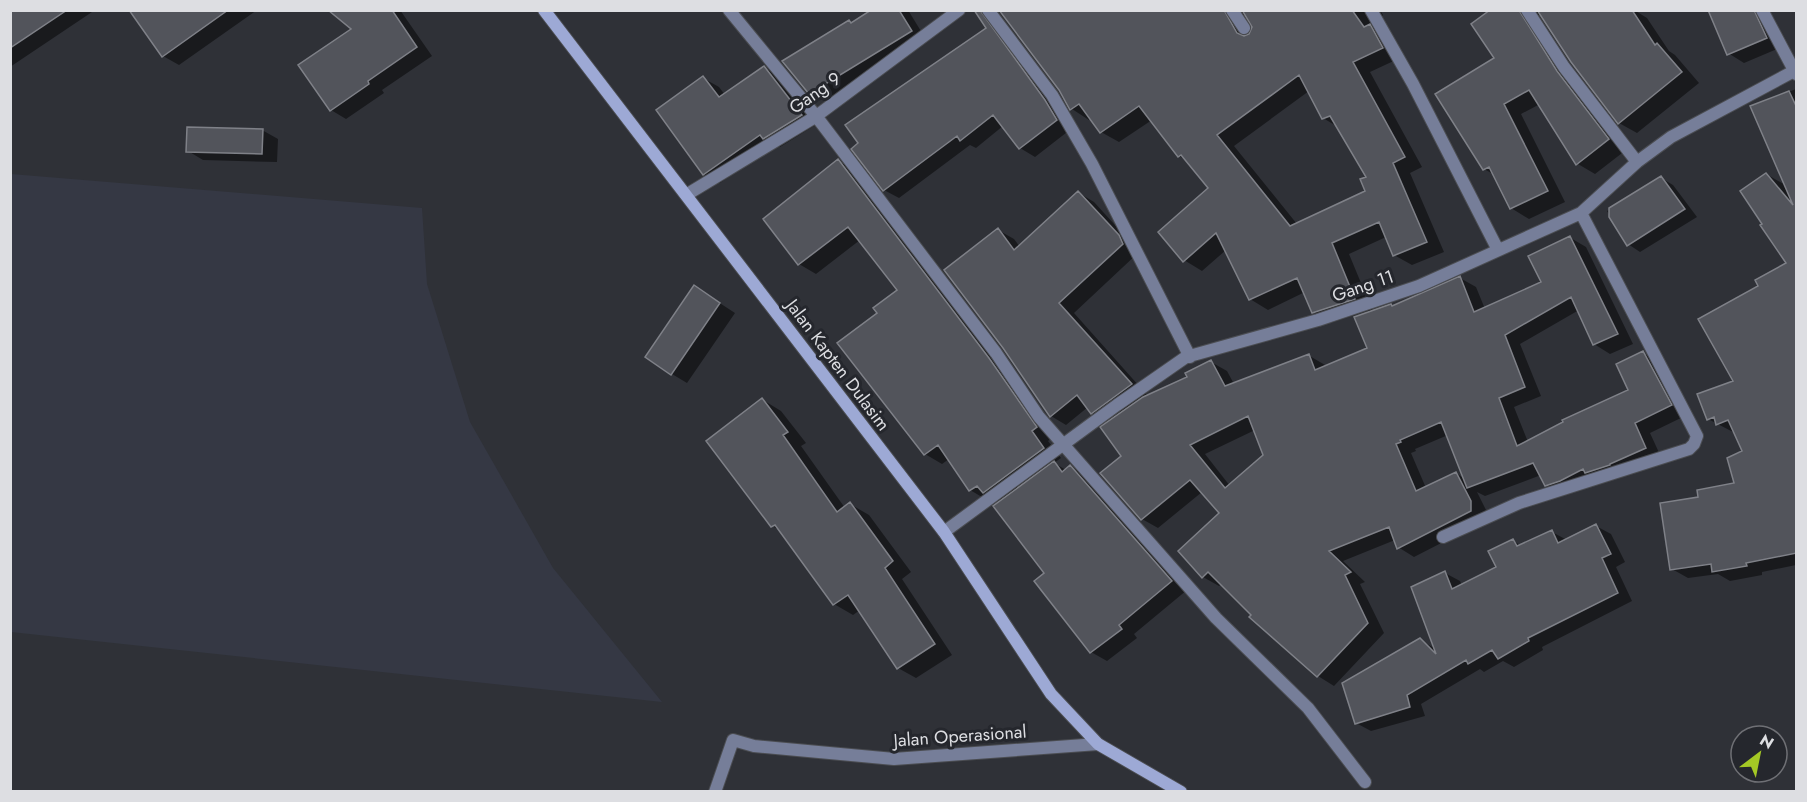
<svg xmlns="http://www.w3.org/2000/svg" width="1807" height="802" font-family="Jost,sans-serif">
	<style>
		.built { fill: #353844 }
		.shadow { fill: #0007; fill-rule: evenodd }
		.building { fill: #52545b; stroke: #7f8188; stroke-width: 1.5; fill-rule: evenodd }
		.lines { fill: none; stroke-linecap: round; stroke-linejoin: round }
		.minor-casing { stroke: #4b4d52; stroke-width: 14 }
		.secondary-casing { stroke: #4b4d52; stroke-width: 14 }
		.minor { stroke: #767e99; stroke-width: 12 }
		.secondary { stroke: #9da9d5; stroke-width: 12 }
		.labels { text-anchor: middle; dominant-baseline: central; stroke-width: 6; stroke-linejoin: round; paint-order: stroke }
		.street-label { font-size: 18px; fill: #dddee2; stroke: #25272d }
	</style>
	<rect width="100%" height="100%" fill="#2f3137"/>
	<!-- built -->
	<path class="built" d="M 11,174 L 422,208 L 427,284 L 470,422 L 553,568 L 662,702 L 11,632 Z"/>
	<!-- shadow -->
	<path class="shadow" d="M 10,10 L 95,10 L 10,67 Z
		M 130,10 L 257,10 L 179,65 L 163,56 Z
		M 331,10 L 400,10 L 432,56 L 382,90 L 384,93 L 346,119 L 331,110 L 354,29 Z
		M 873,10 L 908,10 L 927,41 L 826,102 L 810,93 L 852,24 Z
		M 1000,10 L 1380,10 L 1383,15 L 1380,20 L 1400,58 L 1370,72 L 1422,167 L 1410,173 L 1444,252 L 1412,265 L 1394,255 L 1386,237 L 1349,254 L 1373,312 L 1394,307 L 1460,278 L 1476,287 L 1485,309 L 1543,283 L 1569,237 L 1586,247 L 1633,344 L 1610,354 L 1594,344 L 1579,310 L 1520,344 L 1541,396 L 1514,407 L 1528,442 L 1630,390 L 1643,353 L 1659,362 L 1687,415 L 1650,433 L 1661,457 L 1562,494 L 1546,485 L 1541,475 L 1485,496 L 1477,492 L 1490,518 L 1414,557 L 1398,547 L 1395,540 L 1343,561 L 1365,582 L 1360,584 L 1384,633 L 1334,686 L 1318,676 L 1251,617 L 1253,615 L 1222,584 L 1219,586 L 1203,577 L 1221,513 L 1202,492 L 1158,528 L 1142,519 L 1123,456 L 1109,423 L 1092,413 L 1088,407 L 1066,425 L 1051,416 L 998,230 L 1014,239 L 1020,247 L 1079,193 L 1094,202 L 1134,246 L 1138,253 L 1074,313 L 1148,396 L 1189,377 L 1211,362 L 1227,371 L 1234,384 L 1308,355 L 1325,365 L 1325,367 L 1369,349 L 1367,311 L 1331,323 L 1313,312 L 1305,292 L 1268,310 L 1250,299 L 1226,250 L 1202,271 L 1184,260 L 1210,188 L 1188,161 L 1179,156 L 1152,120 L 1119,142 L 1101,132 L 1091,118 L 1089,120 L 1072,109 L 1060,89 ZM 1246,13 L 1252,23 L 1253,32 L 1249,35 L 1243,26 L 1242,17 ZM 1309,91 L 1323,118 L 1338,127 L 1368,178 L 1367,191 L 1297,224 L 1234,146 ZM 1255,430 L 1265,456 L 1230,486 L 1205,454 ZM 1448,435 L 1465,479 L 1456,473 L 1426,488 L 1411,453 L 1416,451 L 1415,449 Z
		M 1493,10 L 1634,10 L 1647,18 L 1669,51 L 1675,55 L 1699,83 L 1637,133 L 1619,123 L 1540,13 L 1536,21 L 1626,150 L 1595,174 L 1578,164 L 1540,104 L 1521,114 L 1565,202 L 1529,219 L 1511,208 L 1495,175 L 1484,169 L 1496,59 Z
		M 1708,10 L 1766,10 L 1782,47 L 1744,63 L 1728,53 Z
		M 980,13 L 995,21 L 1071,129 L 1035,157 L 1020,148 L 1003,126 L 976,148 L 970,145 L 899,198 L 884,190 L 988,28 Z
		M 764,67 L 780,77 L 817,124 L 780,147 L 775,144 L 720,183 L 704,174 L 703,78 L 719,87 L 725,95 Z
		M 1796,89 L 1796,565 L 1762,572 L 1762,575 L 1730,581 L 1718,574 L 1688,578 L 1672,569 L 1736,484 L 1744,451 L 1735,433 L 1708,419 L 1735,382 L 1760,287 L 1788,264 L 1766,174 L 1787,186 L 1752,107 Z
		M 262,130 L 278,139 L 277,162 L 203,160 L 188,151 Z
		M 838,161 L 855,170 L 1053,437 L 1048,441 L 1061,458 L 1054,463 L 1066,470 L 1071,467 L 1086,476 L 1187,590 L 1134,634 L 1137,638 L 1107,661 L 1091,652 L 1036,582 L 1046,573 L 1001,502 L 991,497 L 987,500 L 970,490 L 949,459 L 942,464 L 925,454 L 879,313 L 899,291 L 860,240 L 816,274 L 799,264 L 765,220 Z
		M 1661,178 L 1673,185 L 1697,217 L 1640,252 L 1628,244 L 1607,211 Z
		M 695,287 L 735,313 L 687,383 L 672,374 Z
		M 763,400 L 781,411 L 806,443 L 801,446 L 845,508 L 850,504 L 869,515 L 911,572 L 902,579 L 952,655 L 916,678 L 898,668 L 860,610 L 853,615 L 834,604 L 781,531 L 772,526 L 708,441 Z
		M 1596,526 L 1611,534 L 1625,562 L 1616,567 L 1632,601 L 1542,647 L 1543,650 L 1514,667 L 1503,661 L 1484,672 L 1480,669 L 1421,704 L 1425,716 L 1371,731 L 1356,723 L 1420,640 L 1436,649 L 1445,573 L 1460,581 L 1462,586 L 1498,568 L 1513,541 L 1522,546 L 1552,532 L 1567,540 Z"/>
	<!-- building -->
	<path class="building" d="M 10,10 L 67,10 L 10,48 Z
		M 129,10 L 228,10 L 162,57 Z
		M 328,10 L 392,10 L 417,47 L 368,81 L 369,84 L 330,111 L 298,65 L 351,29 Z
		M 871,10 L 899,10 L 912,31 L 809,94 L 782,61 L 849,20 L 851,23 Z
		M 974,10 L 980,10 L 1045,100 L 1057,120 L 1019,149 L 993,115 L 960,141 L 957,136 L 883,191 L 851,149 L 858,143 L 845,125 L 986,28 Z
		M 999,10 L 1224,10 L 1237,33 L 1244,36 L 1249,34 L 1252,27 L 1242,10 L 1352,10 L 1364,27 L 1370,24 L 1383,48 L 1353,62 L 1405,157 L 1393,163 L 1427,242 L 1393,256 L 1379,222 L 1332,243 L 1355,299 L 1312,313 L 1297,278 L 1249,300 L 1216,233 L 1183,262 L 1158,232 L 1208,188 L 1181,155 L 1178,157 L 1139,106 L 1100,133 L 1079,104 L 1070,110 L 1059,90 ZM 1299,75 L 1322,119 L 1330,116 L 1366,177 L 1360,179 L 1365,191 L 1290,226 L 1217,135 Z
		M 1490,10 L 1519,10 L 1557,71 L 1609,139 L 1576,165 L 1529,90 L 1504,104 L 1548,191 L 1510,209 L 1489,167 L 1483,170 L 1435,94 L 1494,58 L 1471,24 Z
		M 1537,10 L 1632,10 L 1655,45 L 1657,43 L 1682,72 L 1618,124 L 1571,62 Z
		M 1708,10 L 1754,10 L 1767,38 L 1727,55 Z
		M 764,66 L 802,115 L 763,139 L 760,135 L 703,175 L 656,110 L 703,76 L 719,97 Z
		M 1789,91 L 1797,108 L 1797,553 L 1746,563 L 1747,566 L 1712,572 L 1711,564 L 1670,570 L 1660,503 L 1698,497 L 1697,490 L 1734,483 L 1727,458 L 1742,451 L 1728,420 L 1716,425 L 1714,417 L 1707,420 L 1697,394 L 1733,381 L 1698,319 L 1758,286 L 1755,280 L 1786,263 L 1760,225 L 1762,224 L 1740,191 L 1766,173 L 1793,205 L 1750,106 Z
		M 187,127 L 263,129 L 262,154 L 186,152 Z
		M 838,159 L 989,358 L 1037,427 L 1032,431 L 1044,448 L 983,493 L 977,486 L 969,491 L 938,445 L 924,455 L 837,343 L 877,313 L 873,308 L 897,290 L 848,227 L 798,265 L 763,219 Z
		M 1661,176 L 1685,209 L 1627,246 L 1609,217 L 1609,208 Z
		M 1078,191 L 1119,235 L 1123,244 L 1059,303 L 1132,384 L 1091,414 L 1077,395 L 1050,417 L 1003,348 L 944,270 L 998,228 L 1014,250 Z
		M 1570,236 L 1618,334 L 1593,345 L 1571,297 L 1505,335 L 1525,387 L 1499,398 L 1517,446 L 1563,422 L 1562,420 L 1628,390 L 1616,364 L 1643,351 L 1672,405 L 1635,423 L 1646,448 L 1610,464 L 1610,465 L 1585,473 L 1583,469 L 1560,481 L 1545,486 L 1533,463 L 1467,488 L 1441,422 L 1400,440 L 1401,442 L 1396,444 L 1416,491 L 1456,472 L 1471,501 L 1471,511 L 1397,549 L 1389,527 L 1329,551 L 1351,572 L 1345,575 L 1368,623 L 1317,677 L 1249,617 L 1251,615 L 1208,572 L 1202,578 L 1178,551 L 1219,513 L 1190,480 L 1141,520 L 1100,473 L 1121,456 L 1100,427 L 1143,397 L 1187,377 L 1185,373 L 1211,360 L 1225,386 L 1309,354 L 1315,370 L 1367,348 L 1354,317 L 1391,304 L 1392,306 L 1460,276 L 1474,312 L 1541,282 L 1528,256 ZM 1248,416 L 1263,455 L 1225,488 L 1190,445 Z
		M 694,285 L 720,303 L 671,375 L 645,357 Z
		M 762,398 L 788,432 L 783,435 L 837,512 L 850,502 L 893,561 L 885,568 L 935,644 L 897,669 L 848,595 L 833,605 L 775,525 L 771,527 L 706,441 Z
		M 1054,461 L 1062,472 L 1070,465 L 1172,581 L 1119,625 L 1122,629 L 1090,653 L 1034,581 L 1044,573 L 993,506 Z
		M 1596,524 L 1611,554 L 1602,558 L 1618,593 L 1528,638 L 1529,641 L 1498,659 L 1492,650 L 1468,664 L 1466,660 L 1407,695 L 1410,707 L 1355,724 L 1342,683 L 1420,638 L 1436,654 L 1411,587 L 1445,571 L 1452,589 L 1496,567 L 1488,551 L 1513,539 L 1517,546 L 1552,530 L 1558,543 Z"/>
	<g class="lines">
		<defs>
			<path id="minor" d="M 729,10 L 816,116 L 996,353 L 1039,417 L 1216,618 L 1308,708 L 1365,782
				M 988,10 L 1052,95 L 1092,164 L 1190,357
				M 1232,10 L 1244,28
				M 1371,10 L 1413,84 L 1498,250
				M 1527,10 L 1564,67 L 1637,162
				M 1762,10 L 1796,74
				M 686,195 L 815,117 L 959,10
				M 944,532 L 1117,405 L 1186,357 L 1318,320 L 1419,286 L 1581,213 L 1637,162 L 1671,137 L 1796,70
				M 1443,537 L 1519,503 L 1689,449 L 1694,444 L 1697,436 L 1581,213
				M 715,792 L 733,740 L 754,746 L 894,759 L 1098,744"/>
			<path id="secondary" d="M 544,10 L 944,532 L 1051,694 L 1098,744 L 1181,792"/>
		</defs>
		<!-- minor casing -->
		<use href="#minor" class="minor-casing"/>
		<!-- secondary casing -->
		<use href="#secondary" class="secondary-casing"/>
		<!-- minor -->
		<use href="#minor" class="minor"/>
		<!-- secondary -->
		<use href="#secondary" class="secondary"/>
	</g>
	<g class="labels">
		<!-- street labels -->
		<g class="street-label">
			<text transform="translate(815 93) rotate(-35)">Gang 9</text>
			<text transform="translate(1363 286) rotate(-19)">Gang 11</text>
			<text transform="translate(838 365) rotate(53)">Jalan Kapten Dulasim</text>
			<text transform="translate(960 736) rotate(-4)">Jalan Operasional</text>
		</g>
	</g>
	<!-- border -->
	<rect width="1807" height="802" fill="none" stroke="#dddee2" stroke-width="24"/>
	<!-- north arrow -->
	<g transform="translate(1759 754) rotate(32)"><circle r="28" fill="#25272d" stroke="#6f7075" stroke-width="1.5"/>
	<path d="M0-4.5L10 22L0 15L-10 22Z" fill="#a4c825"/>
	<text y="-9" font-size="16" font-weight="bold" text-anchor="middle" fill="#dddee2">N</text>
	</g>
</svg>
